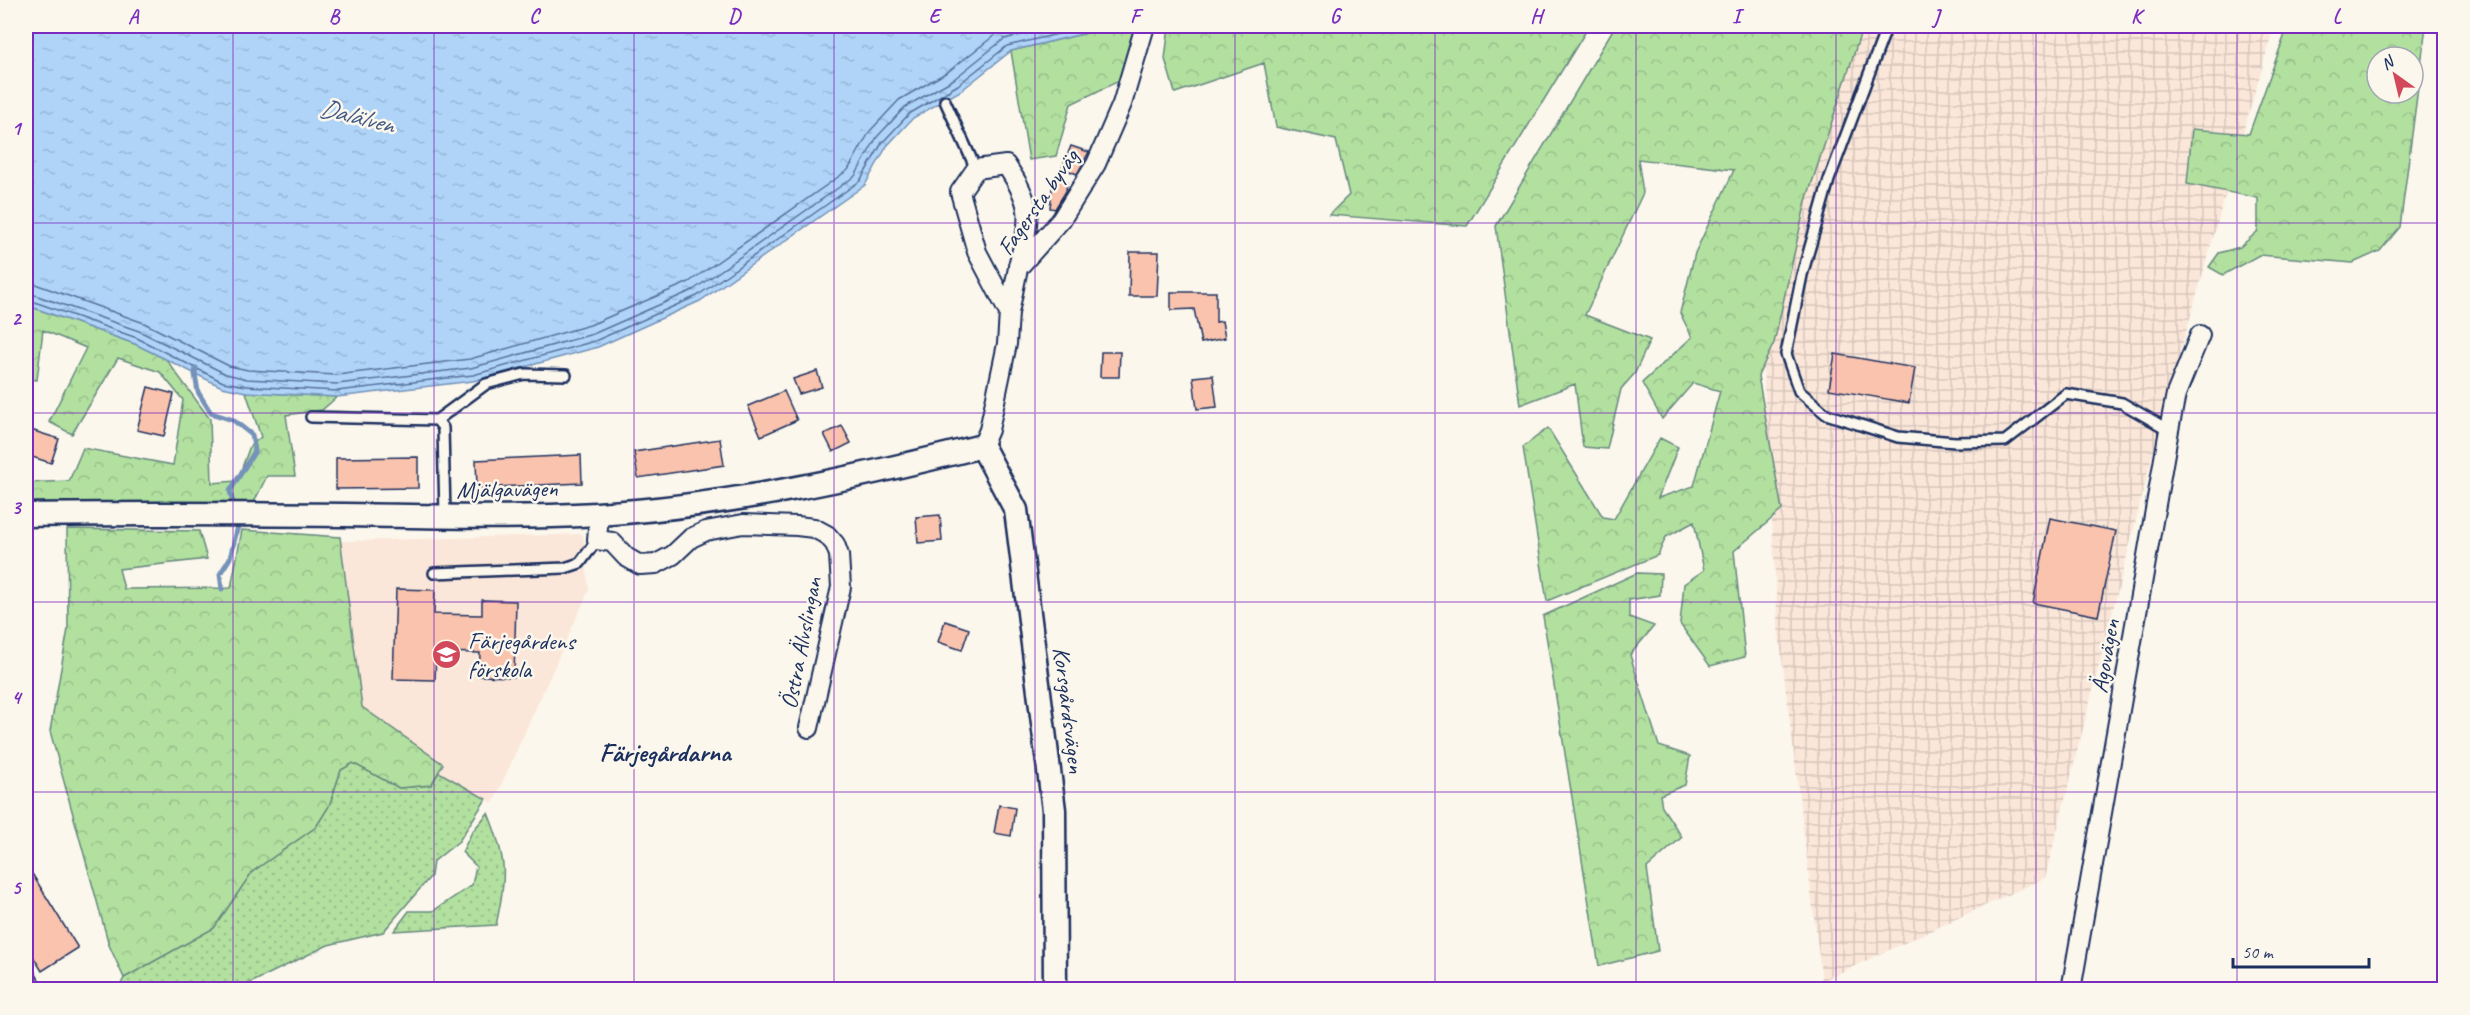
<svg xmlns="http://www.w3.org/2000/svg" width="2470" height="1015" font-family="Caveat,sans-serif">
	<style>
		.built { fill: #fbe7d9 }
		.industrial { fill: url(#industrial-grid) }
		.green { fill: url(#green-dots); stroke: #66887e; stroke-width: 1.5 }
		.forest { fill: url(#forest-crowns); stroke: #66887e; stroke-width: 1.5; fill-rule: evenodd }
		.water { fill: url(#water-ripples); stroke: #7492ba; stroke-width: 1.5 }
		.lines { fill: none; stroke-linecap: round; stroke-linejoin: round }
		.shore { stroke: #56719c; stroke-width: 1.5 }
		.stream { stroke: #7492ba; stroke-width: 5 }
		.building { fill: #fac3ad; stroke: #1b2f5e; stroke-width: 1.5 }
		.service-casing { stroke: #1b2f5e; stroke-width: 14 }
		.minor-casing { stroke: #1b2f5e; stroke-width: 22 }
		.tertiary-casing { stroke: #1b2f5e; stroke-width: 27 }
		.service { stroke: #fbf7ec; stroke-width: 9 }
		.minor { stroke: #fbf7ec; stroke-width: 18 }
		.tertiary { stroke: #fbf7ec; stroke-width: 22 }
		.grid { fill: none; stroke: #7b2cbf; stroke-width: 1.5; stroke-opacity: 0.55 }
		.labels { text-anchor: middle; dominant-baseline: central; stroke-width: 5; stroke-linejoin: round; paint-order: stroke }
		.street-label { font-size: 24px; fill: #1b2f5e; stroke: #fbf7ec }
		.poi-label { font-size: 24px; fill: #1b2f5e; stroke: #fbf7ec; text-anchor: start }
		.water-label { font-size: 26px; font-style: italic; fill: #405884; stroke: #fbf7ec }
		.neighbourhood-label { font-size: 26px; font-weight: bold; fill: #1b2f5e; stroke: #fbf7ec }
		.neatline { fill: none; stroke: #7b2cbf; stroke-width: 2 }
		.grid-label { font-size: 20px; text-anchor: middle; font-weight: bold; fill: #7b2cbf }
	</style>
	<defs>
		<pattern id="industrial-grid" width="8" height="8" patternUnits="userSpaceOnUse" patternTransform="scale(1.5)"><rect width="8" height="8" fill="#fbe7d9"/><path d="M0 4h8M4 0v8" fill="none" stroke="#d7c6bd"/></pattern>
		<pattern id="green-dots" width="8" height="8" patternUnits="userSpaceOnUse" patternTransform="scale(1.5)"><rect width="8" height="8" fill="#b2e09f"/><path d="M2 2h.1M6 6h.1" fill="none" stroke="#98c08b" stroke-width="1.8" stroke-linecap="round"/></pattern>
		<pattern id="forest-crowns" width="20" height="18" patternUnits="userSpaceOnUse" patternTransform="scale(1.5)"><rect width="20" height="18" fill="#b2e09f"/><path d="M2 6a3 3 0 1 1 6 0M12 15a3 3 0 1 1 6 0" fill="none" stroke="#98c08b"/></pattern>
		<pattern id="water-ripples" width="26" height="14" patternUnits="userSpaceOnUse" patternTransform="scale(1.5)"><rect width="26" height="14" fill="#afd4f8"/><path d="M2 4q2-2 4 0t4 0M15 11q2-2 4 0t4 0" fill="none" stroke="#96b6d7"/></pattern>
	</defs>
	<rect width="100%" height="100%" fill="#fbf7ec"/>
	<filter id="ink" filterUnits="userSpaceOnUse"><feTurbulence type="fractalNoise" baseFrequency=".0167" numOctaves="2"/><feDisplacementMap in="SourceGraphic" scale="12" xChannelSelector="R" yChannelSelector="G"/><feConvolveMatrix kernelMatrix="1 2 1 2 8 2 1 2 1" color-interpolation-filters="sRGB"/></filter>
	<g filter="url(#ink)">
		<!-- built -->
		<path class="built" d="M 583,534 L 589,590 L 493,803 L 342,719 L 318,542 Z"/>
		<!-- industrial -->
		<path class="industrial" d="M 1864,26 L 2274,26 L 2167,398 L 2045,878 L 1822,981 L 1778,626 L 1763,367 L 1822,100 Z"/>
		<!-- green -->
		<path class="green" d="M 353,763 L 399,788 L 431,785 L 439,772 L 486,799 L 459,841 L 433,862 L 431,876 L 383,932 L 328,945 L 238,989 L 118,990 L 124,978 L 214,928 L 252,872 L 316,827 L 329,806 L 341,770 Z
			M 488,813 C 507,860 507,876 496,925 L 394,931 L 409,911 L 433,911 L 472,885 L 476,866 L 462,852 L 472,832 Z"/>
		<!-- forest -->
		<path class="forest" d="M 1101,26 L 1137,26 L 1123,79 L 1071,104 L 1056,156 L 1029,160 L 1011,51 L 1099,30 Z
			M 1169,26 L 1589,26 L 1467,226 L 1329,215 L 1349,195 L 1336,140 L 1276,127 L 1264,63 L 1175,93 L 1165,59 Z
			M 1615,26 L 1863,26 L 1806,201 L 1774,343 L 1758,376 L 1782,510 L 1734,551 L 1745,657 L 1710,666 L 1680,624 L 1684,584 L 1704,570 L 1694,522 L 1666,537 L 1658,555 L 1547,601 L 1523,447 L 1548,428 L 1603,517 L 1614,519 L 1660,438 L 1678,447 L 1658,498 L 1694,486 L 1720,391 L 1693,383 L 1662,419 L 1642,383 L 1692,337 L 1680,313 L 1695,253 L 1734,170 L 1638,159 L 1643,193 L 1585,315 L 1650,340 L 1635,373 L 1621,389 L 1607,449 L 1583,447 L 1575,384 L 1520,405 L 1496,226 Z
			M 2288,26 L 2426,26 L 2400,227 L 2380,251 L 2353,263 L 2259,255 L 2223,275 L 2209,267 L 2219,253 L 2240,247 L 2258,231 L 2258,198 L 2187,184 L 2192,129 L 2249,134 ZM 2377,57 L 2413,57 L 2413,93 L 2377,93 Z
			M 26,305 L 135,344 L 166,359 L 210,419 L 212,483 L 237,481 L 250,446 L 261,437 L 246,392 L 337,397 L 322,410 L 286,415 L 295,476 L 267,476 L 252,506 L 26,507 L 26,483 L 69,481 L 83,448 L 173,465 L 183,400 L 160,372 L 118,358 L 72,434 L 49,422 L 86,348 L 43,330 L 37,380 L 26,379 Z
			M 67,529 L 199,531 L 207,559 L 119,569 L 124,589 L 231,588 L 242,530 L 340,537 L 362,707 L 443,764 L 431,785 L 399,788 L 353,763 L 341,770 L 329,806 L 316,827 L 252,872 L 214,928 L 124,978 L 109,945 L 50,731 L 68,629 Z
			M 1637,573 L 1661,574 L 1660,595 L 1629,600 L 1629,617 L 1654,626 L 1630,655 L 1659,746 L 1690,756 L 1685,785 L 1660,795 L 1662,807 L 1682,837 L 1647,868 L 1658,951 L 1599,966 L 1543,616 Z"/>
		<!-- water -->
		<path class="water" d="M 26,26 L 1101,26 L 1099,30 L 1011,51 L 962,90 L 913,118 L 887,146 L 865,185 L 700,301 L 598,347 L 473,381 L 337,397 L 246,392 L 222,387 L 135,344 L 26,305 Z"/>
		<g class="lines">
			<!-- shore -->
			<path class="shore" d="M 26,283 L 35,284 L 144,323 L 229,366 L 248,370 L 336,375 L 470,359 L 590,325 L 689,282 L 848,170 L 870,131 L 899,100 L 949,71 L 1000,31 L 1021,26
				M 26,292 L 139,331 L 226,374 L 247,379 L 337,384 L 471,368 L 593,334 L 693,290 L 855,176 L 877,137 L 905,107 L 954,79 L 1004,39 L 1059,26
				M 26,299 L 137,338 L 223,382 L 246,386 L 337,391 L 473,375 L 595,341 L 697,296 L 860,181 L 882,143 L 909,114 L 958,85 L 1007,46 L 1092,26"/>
			<!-- stream -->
			<path class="stream" d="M 196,368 L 195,374 L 198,392 L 211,413 L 233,420 L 252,435 L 255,451 L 230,491 L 234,507
				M 222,589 L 220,574 L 230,558 L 238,526 L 237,519"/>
		</g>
		<!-- building -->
		<path class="building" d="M 1071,146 L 1089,152 L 1077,174 L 1062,168 Z
			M 1053,179 L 1067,181 L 1066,191 L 1055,209 L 1050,208 Z
			M 1130,252 L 1159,252 L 1157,296 L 1129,296 Z
			M 1171,292 L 1216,292 L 1216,322 L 1222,321 L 1225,338 L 1201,343 L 1194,309 L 1171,310 Z
			M 1101,352 L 1120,352 L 1119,377 L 1100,377 Z
			M 1835,354 L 1915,368 L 1909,403 L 1829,389 Z
			M 817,371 L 822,387 L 799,394 L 793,379 Z
			M 1213,375 L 1217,407 L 1197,409 L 1193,377 Z
			M 148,387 L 174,394 L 164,436 L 137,430 Z
			M 784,391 L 797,420 L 761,436 L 748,406 Z
			M 842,426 L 851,443 L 833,452 L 824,434 Z
			M 31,430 L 59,439 L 51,463 L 26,455 L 26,447 Z
			M 720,439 L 724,465 L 638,478 L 634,452 Z
			M 581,455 L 582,483 L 477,488 L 476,460 Z
			M 418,457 L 418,488 L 336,489 L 336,458 Z
			M 940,515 L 942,541 L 918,543 L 916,517 Z
			M 2050,518 L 2116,531 L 2098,616 L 2033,603 Z
			M 396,589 L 435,590 L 434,614 L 482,615 L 482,600 L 516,601 L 514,677 L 479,676 L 480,653 L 436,652 L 435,680 L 393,679 Z
			M 945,621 L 969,629 L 962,650 L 938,642 Z
			M 999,805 L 1015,808 L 1011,836 L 994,833 Z
			M 26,864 L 78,948 L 42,971 L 26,945 Z"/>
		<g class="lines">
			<defs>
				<path id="service" d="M 1887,26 L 1829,180 L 1802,275 L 1786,354 L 1799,391 L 1826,414 L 1898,437 L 1955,442 L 2005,441 L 2066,394 L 2122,403 L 2169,430
					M 945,101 L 976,169
					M 311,417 L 437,420 L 443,428 L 445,516
					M 437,420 L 486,384 L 524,374 L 566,375
					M 434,573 L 565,568 L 580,563 L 597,540"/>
				<path id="minor" d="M 1009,313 L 977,252 L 960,192 L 976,169 L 1006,165 C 1035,208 1030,218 1018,266
					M 982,446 L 989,430 L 1007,344 L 1009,313 L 1018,268 L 1061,220 L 1096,164 L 1122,104 L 1145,26
					M 599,514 L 597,540 L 612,542 L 626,557 L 640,565 L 656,564 L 673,555 L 691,538 L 706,531 L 743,524 L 797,526 L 814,528 L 827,535 L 835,544 L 839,555 L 841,587 L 809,728
					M 26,977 L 33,990
					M 2071,990 L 2169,430 L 2176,394 L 2200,335"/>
				<path id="tertiary" d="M 26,515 C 132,513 238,514 345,515 C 429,516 513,519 597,514 C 728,506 856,478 982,446 L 1016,510 L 1054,810 L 1055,990"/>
			</defs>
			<!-- service casing -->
			<use href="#service" class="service-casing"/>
			<!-- minor casing -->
			<use href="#minor" class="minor-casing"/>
			<!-- tertiary casing -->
			<use href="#tertiary" class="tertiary-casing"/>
			<!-- service -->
			<use href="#service" class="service"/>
			<!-- minor -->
			<use href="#minor" class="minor"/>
			<!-- tertiary -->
			<use href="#tertiary" class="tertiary"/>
		</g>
	</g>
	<!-- grid -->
	<path class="grid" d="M 233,26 L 233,990M 434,26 L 434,990M 634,26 L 634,990M 834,26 L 834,990M 1035,26 L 1035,990M 1235,26 L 1235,990M 1435,26 L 1435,990M 1636,26 L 1636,990M 1836,26 L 1836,990M 2036,26 L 2036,990M 2237,26 L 2237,990M 26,223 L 2444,223M 26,413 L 2444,413M 26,602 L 2444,602M 26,792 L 2444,792"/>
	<!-- icons -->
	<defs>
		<symbol id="school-disc" viewBox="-11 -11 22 22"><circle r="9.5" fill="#d1495b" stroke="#fbf7ec"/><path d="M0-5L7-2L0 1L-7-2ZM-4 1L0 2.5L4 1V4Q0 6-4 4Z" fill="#fff"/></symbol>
	</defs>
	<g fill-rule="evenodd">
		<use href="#school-disc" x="430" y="638" width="33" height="33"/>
	</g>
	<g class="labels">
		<!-- street labels -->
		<g class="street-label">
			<text transform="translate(1038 202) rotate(-55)">Fagersta byväg</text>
			<text transform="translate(507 489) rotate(-1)">Mjälgavägen</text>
			<text transform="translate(801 643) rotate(-79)">Östra Älvslingan</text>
			<text transform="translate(2105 656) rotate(-80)">Ägovägen</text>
			<text transform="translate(1069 710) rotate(83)">Korsgårdsvägen</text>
		</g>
		<!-- poi labels -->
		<g class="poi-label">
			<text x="468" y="641">Färjegårdens<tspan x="468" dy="28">förskola</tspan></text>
		</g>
		<!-- water labels -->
		<g class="water-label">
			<text transform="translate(357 116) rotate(14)">Dalälven</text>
		</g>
		<!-- neighbourhood labels -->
		<g class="neighbourhood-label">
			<text x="665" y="752">Färjegårdarna</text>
		</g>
	</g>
	<!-- margin -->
	<rect width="2470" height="1015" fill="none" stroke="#fbf7ec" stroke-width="66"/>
	<!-- north arrow -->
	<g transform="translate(2395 75) rotate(326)"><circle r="28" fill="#fbf7ec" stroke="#a1a7b3" stroke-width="1.5"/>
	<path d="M0-4.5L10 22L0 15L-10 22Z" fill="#d1495b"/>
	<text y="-9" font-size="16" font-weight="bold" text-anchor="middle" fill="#1b2f5e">N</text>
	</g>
	<!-- scale -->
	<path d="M2233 958v9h136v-9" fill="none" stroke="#1b2f5e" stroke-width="3"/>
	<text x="2242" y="958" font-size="18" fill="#1b2f5e" stroke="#fbf7ec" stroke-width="4.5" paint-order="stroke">50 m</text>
	<rect x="33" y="33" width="2404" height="949" class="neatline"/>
	<g class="grid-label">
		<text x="133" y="23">A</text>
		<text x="334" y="23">B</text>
		<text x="534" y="23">C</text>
		<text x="734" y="23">D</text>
		<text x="934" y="23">E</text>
		<text x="1135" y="23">F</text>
		<text x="1335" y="23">G</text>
		<text x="1536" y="23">H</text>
		<text x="1736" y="23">I</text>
		<text x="1936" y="23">J</text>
		<text x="2136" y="23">K</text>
		<text x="2337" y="23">L</text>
		<text x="16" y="135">1</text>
		<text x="16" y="325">2</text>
		<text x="16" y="514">3</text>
		<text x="16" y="704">4</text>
		<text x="16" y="894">5</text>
	</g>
</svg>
